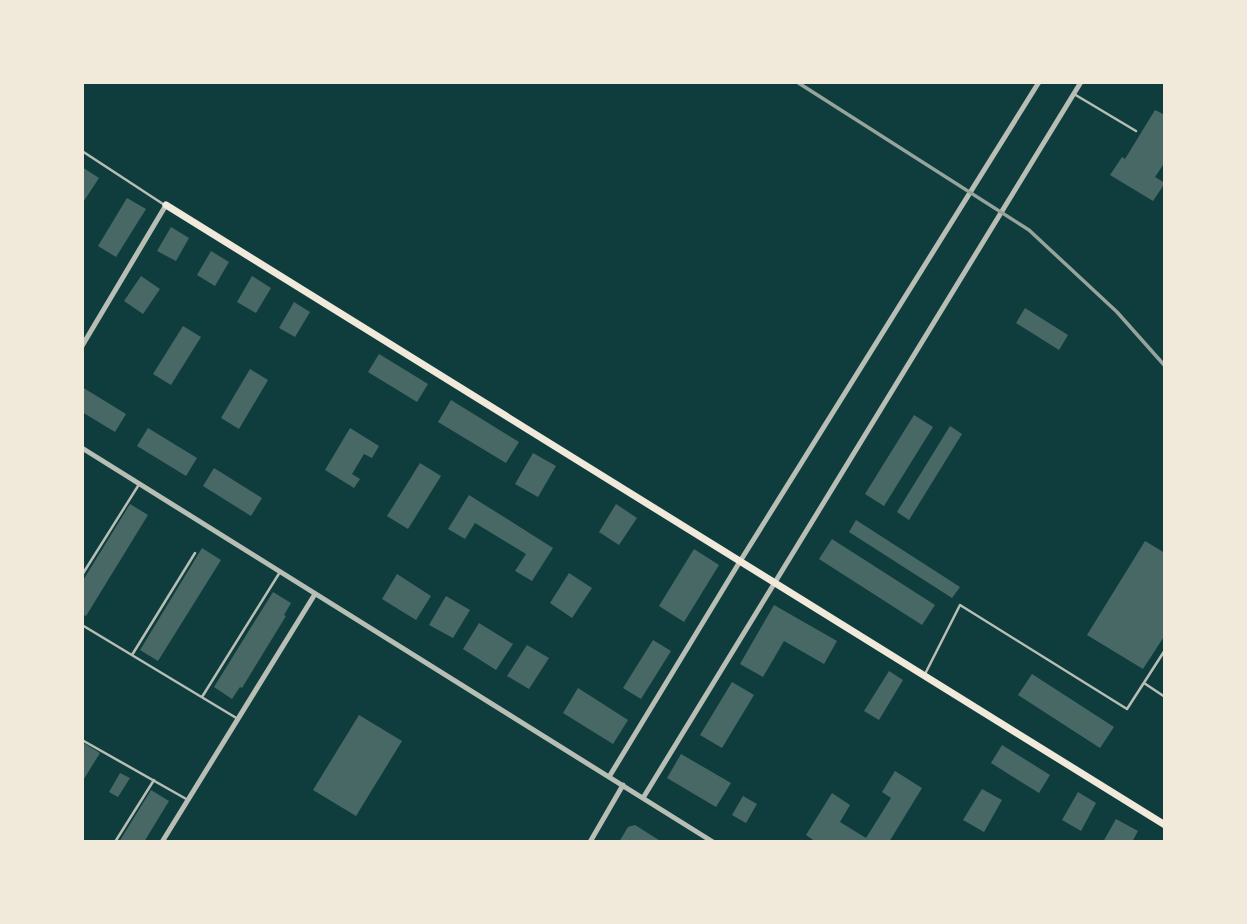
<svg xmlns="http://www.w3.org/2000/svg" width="1247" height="924" font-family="'Roboto Condensed',sans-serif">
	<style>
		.building { fill: #486865 }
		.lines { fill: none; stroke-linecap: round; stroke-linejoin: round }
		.service { stroke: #b8beb3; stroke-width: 2.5 }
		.minor { stroke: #b8beb3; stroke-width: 5 }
		.secondary { stroke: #f1e9da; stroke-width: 7 }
		.rail { stroke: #97a49c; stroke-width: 3.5 }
	</style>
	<rect width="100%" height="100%" fill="#0f3d3e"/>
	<!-- building -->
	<path class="building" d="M 1155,110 L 1165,115 L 1165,162 L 1155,177 L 1165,183 L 1153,201 L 1110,175 L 1122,157 L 1125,159 Z
		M 82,167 L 99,178 L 82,204 Z
		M 127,198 L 146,209 L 116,257 L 98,246 Z
		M 171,227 L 189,238 L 176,261 L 157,251 Z
		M 211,251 L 229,262 L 215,286 L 197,275 Z
		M 141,276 L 160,289 L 143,314 L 124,301 Z
		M 252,276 L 271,288 L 256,313 L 237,302 Z
		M 294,302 L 310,312 L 295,337 L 279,328 Z
		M 1025,308 L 1068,335 L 1059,350 L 1016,323 Z
		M 183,326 L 201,337 L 171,385 L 153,374 Z
		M 379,354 L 428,384 L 417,402 L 368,372 Z
		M 250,369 L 268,380 L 239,429 L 221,418 Z
		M 82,387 L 126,414 L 115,432 L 82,412 Z
		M 451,400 L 519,442 L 506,463 L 438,422 Z
		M 914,415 L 933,427 L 884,506 L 865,494 Z
		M 950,426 L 962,434 L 909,520 L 897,512 Z
		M 148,428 L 197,458 L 186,476 L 137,446 Z
		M 350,428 L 379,446 L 372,458 L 364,454 L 352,474 L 360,479 L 354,488 L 325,470 Z
		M 533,453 L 556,466 L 538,497 L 515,484 Z
		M 420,463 L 441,476 L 408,529 L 387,516 Z
		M 214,468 L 262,498 L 251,516 L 203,486 Z
		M 469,495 L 553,548 L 532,581 L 515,571 L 526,554 L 475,523 L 465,539 L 448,529 Z
		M 130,504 L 148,515 L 86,616 L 82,614 L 82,582 Z
		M 616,504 L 637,518 L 619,545 L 599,532 Z
		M 856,520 L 960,587 L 952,598 L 849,532 Z
		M 832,539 L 935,605 L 922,625 L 819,559 Z
		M 1145,541 L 1165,553 L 1165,635 L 1143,669 L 1087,635 Z
		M 202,548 L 221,560 L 158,661 L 140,650 Z
		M 694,549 L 719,565 L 684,622 L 659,606 Z
		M 569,573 L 592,588 L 572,618 L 550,603 Z
		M 397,574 L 431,596 L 416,620 L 382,599 Z
		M 273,592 L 291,603 L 284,615 L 286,616 L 242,688 L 240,687 L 232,699 L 214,687 Z
		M 446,596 L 470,610 L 453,638 L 429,625 Z
		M 774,605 L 837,641 L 824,664 L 784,641 L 763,677 L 740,664 Z
		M 479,623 L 513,644 L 496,670 L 463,649 Z
		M 653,640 L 671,651 L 641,699 L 623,688 Z
		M 527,645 L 549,658 L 529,689 L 507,676 Z
		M 889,671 L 903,680 L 879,720 L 864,711 Z
		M 1032,674 L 1114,727 L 1100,748 L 1018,695 Z
		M 732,682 L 754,695 L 722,748 L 700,735 Z
		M 578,688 L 628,720 L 613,744 L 563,713 Z
		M 359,715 L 402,741 L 356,816 L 313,790 Z
		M 82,742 L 100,753 L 82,782 Z
		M 1002,745 L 1050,775 L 1039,793 L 991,763 Z
		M 681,754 L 731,783 L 716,807 L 667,778 Z
		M 895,771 L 922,788 L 889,842 L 816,842 L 806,835 L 832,793 L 850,805 L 840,822 L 866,838 L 891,798 L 882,792 Z
		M 120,773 L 130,778 L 118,797 L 109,792 Z
		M 982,789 L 1002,800 L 984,832 L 963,820 Z
		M 151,790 L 169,801 L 144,842 L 119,842 Z
		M 1078,792 L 1096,803 L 1081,831 L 1062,820 Z
		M 743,796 L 757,804 L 746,823 L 732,815 Z
		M 1116,819 L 1138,831 L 1132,842 L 1103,842 Z
		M 635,825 L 662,842 L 619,842 L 628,827 Z"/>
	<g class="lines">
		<!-- service -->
		<path class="service" d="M 1074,94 L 1136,131
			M 82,151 L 163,204
			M 82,575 L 138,486
			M 82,625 L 238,719
			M 132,655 L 195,553
			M 925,674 L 960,605 L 1127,709 L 1165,650
			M 1144,683 L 1165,697
			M 202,697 L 280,572
			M 82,740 L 188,800
			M 115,842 L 154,780"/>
		<!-- minor -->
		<path class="minor" d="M 82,346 L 166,205
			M 82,448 L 713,842
			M 609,777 L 739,563 L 1039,82
			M 643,798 L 1081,82
			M 162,842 L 315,594
			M 590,842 L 623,785"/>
		<!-- secondary -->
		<path class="secondary" d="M 166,205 L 1165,825"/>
		<!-- rail -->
		<path class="rail" d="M 797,82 L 1029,230 L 1117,312 L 1165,366"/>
	</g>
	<!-- border -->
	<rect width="1247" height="924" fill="none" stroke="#f1e9da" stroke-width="168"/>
</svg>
